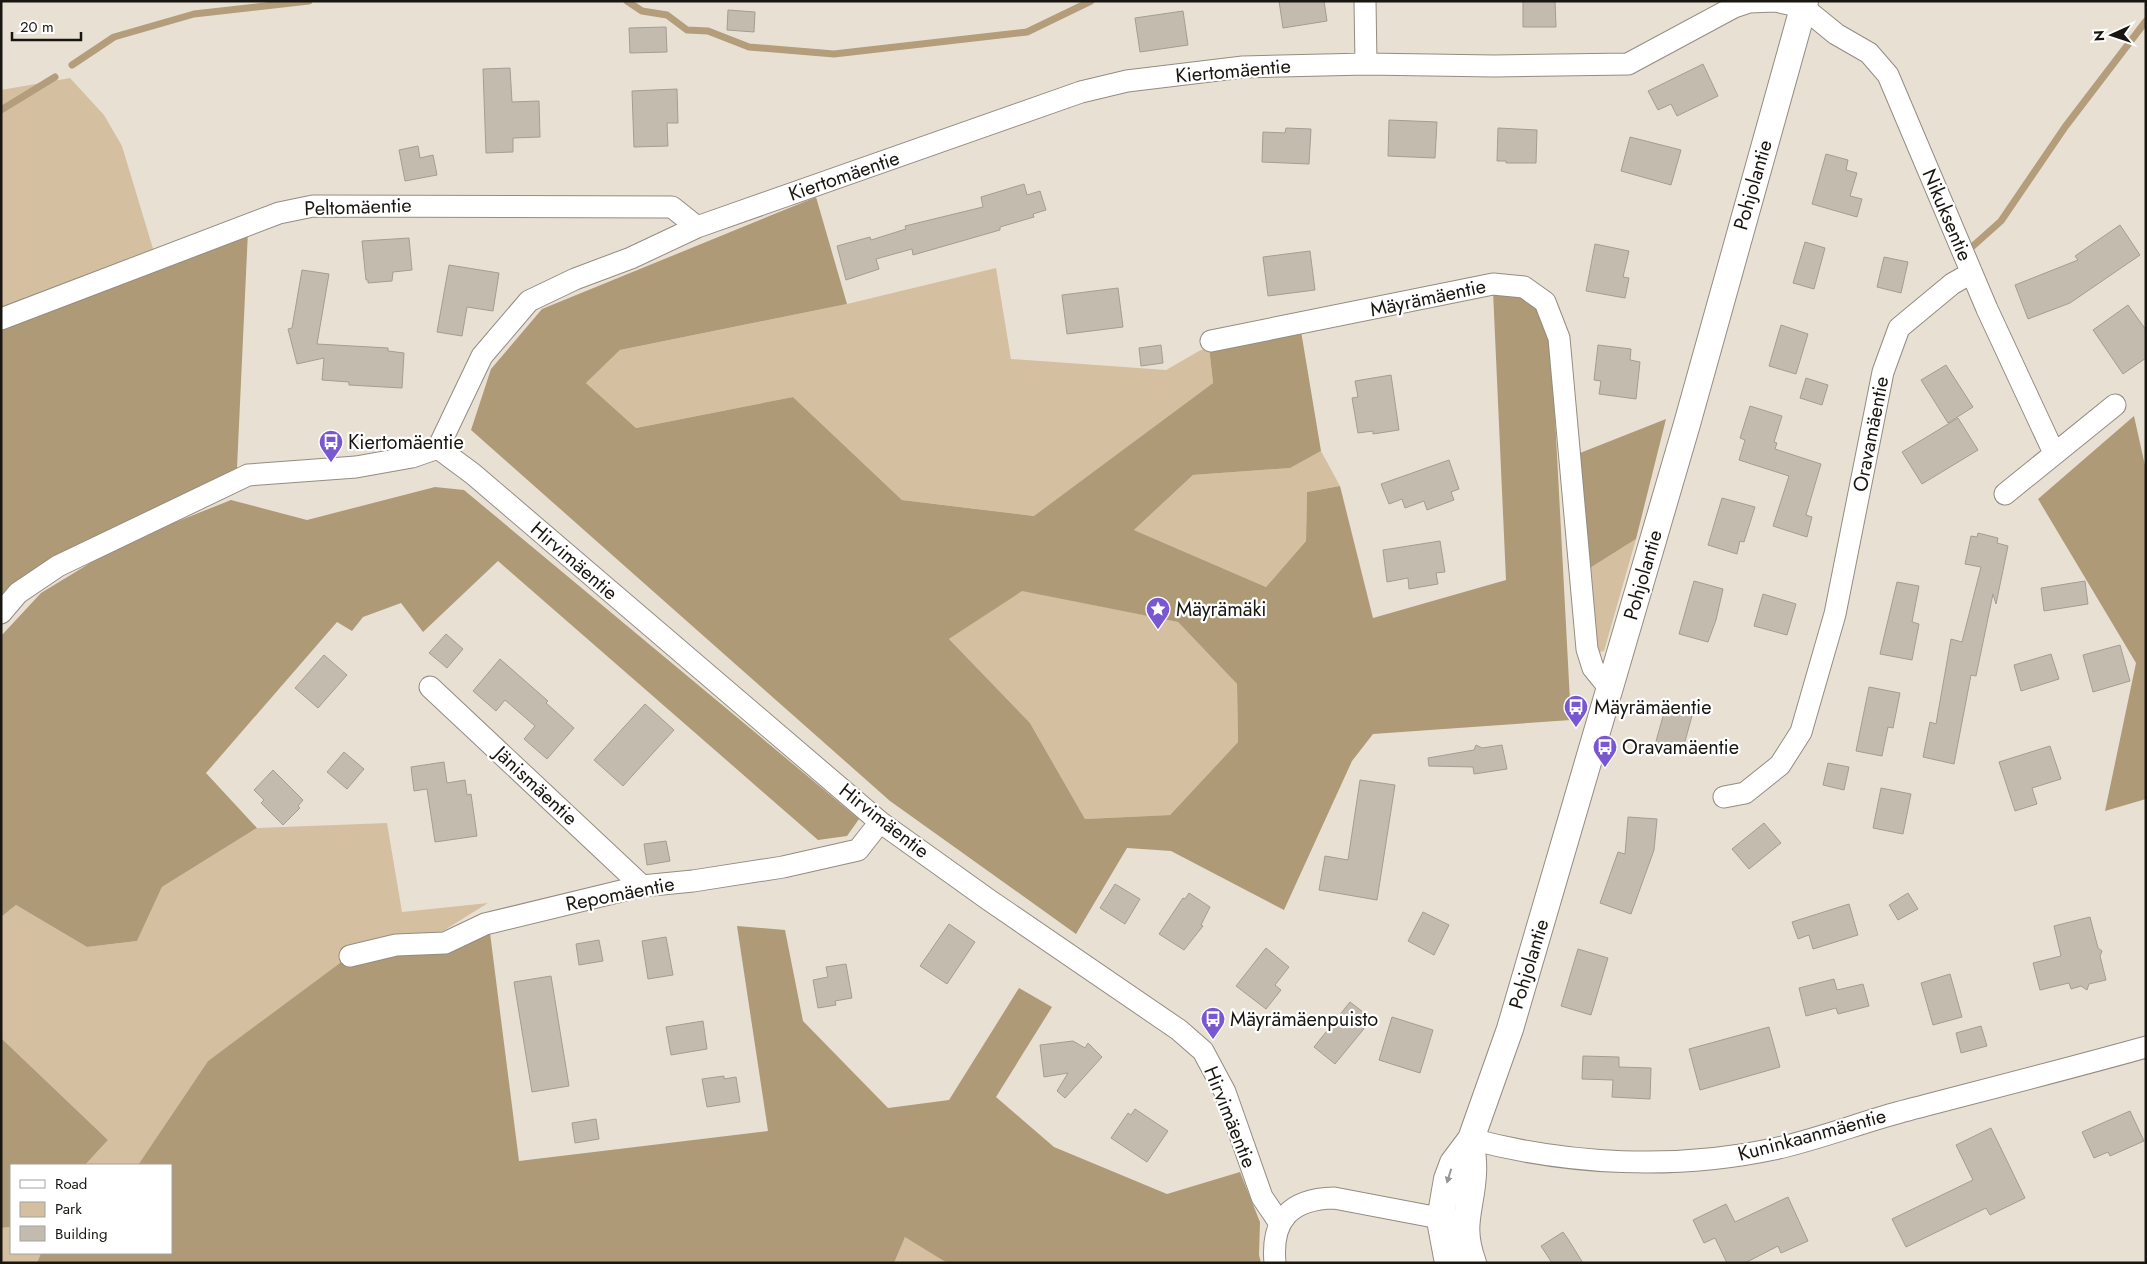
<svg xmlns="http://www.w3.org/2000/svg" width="2147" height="1264" font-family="Jost,sans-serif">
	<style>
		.green { fill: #d4c0a1 }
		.forest { fill: #af9a77; fill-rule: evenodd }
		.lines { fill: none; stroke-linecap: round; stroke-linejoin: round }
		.stream { stroke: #b39d7a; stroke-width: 7 }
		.building { fill: #c3bbae; stroke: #a59d91 }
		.minor-casing { stroke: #948c81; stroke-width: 23 }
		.tertiary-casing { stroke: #948c81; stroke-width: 28 }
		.minor { stroke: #fff; stroke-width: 21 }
		.tertiary { stroke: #fff; stroke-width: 26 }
		.oneway { fill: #989694 }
		.labels { text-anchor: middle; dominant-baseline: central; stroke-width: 4.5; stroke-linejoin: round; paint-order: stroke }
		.street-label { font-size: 20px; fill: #191611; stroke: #fff }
		.poi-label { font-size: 20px; fill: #191611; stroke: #fff; text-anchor: start }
	</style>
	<rect width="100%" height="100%" fill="#e9e0d4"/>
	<!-- green -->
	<path class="green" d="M 70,78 L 104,115 L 122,146 L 154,252 L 1,309 L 1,90 Z
		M 996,268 L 1011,359 L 1166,370 L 1199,351 L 1209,347 L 1213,383 L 1035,516 L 902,500 L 793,397 L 636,428 L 586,383 L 620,350 L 847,304 Z
		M 1321,451 L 1340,486 L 1307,492 L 1306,541 L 1266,587 L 1134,530 L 1193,475 L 1289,468 Z
		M 1636,539 L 1604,651 L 1596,653 L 1590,568 Z
		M 1022,590 L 1178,622 L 1237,684 L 1238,742 L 1170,815 L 1085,819 L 1030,723 L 949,639 Z
		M 387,823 L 402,912 L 488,903 L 443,931 L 350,956 L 208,1061 L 138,1165 L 85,1165 L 108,1140 L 1,1038 L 1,917 L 16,905 L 87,947 L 137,941 L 162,887 L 257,828 Z
		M 11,1227 L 11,1253 L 41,1253 L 37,1263 L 1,1263 L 1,1228 Z
		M 905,1236 L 947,1263 L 894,1263 Z"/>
	<!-- forest -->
	<path class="forest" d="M 816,197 L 847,304 L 620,350 L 586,383 L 636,428 L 793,397 L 902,500 L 1034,516 L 1213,383 L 1209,347 L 1301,331 L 1321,451 L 1290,468 L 1193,475 L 1134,530 L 1266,587 L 1306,541 L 1307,492 L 1340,486 L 1373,618 L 1506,580 L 1493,291 L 1523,296 L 1537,310 L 1551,341 L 1571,720 L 1373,734 L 1352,761 L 1284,910 L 1171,851 L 1127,848 L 1076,934 L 890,801 L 471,430 L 491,369 L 542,309 ZM 1022,591 L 1178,622 L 1237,684 L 1238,742 L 1170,815 L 1085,819 L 1030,723 L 949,639 Z
		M 248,231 L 237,468 L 1,599 L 1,325 Z
		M 2134,416 L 2146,470 L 2146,799 L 2105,811 L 2136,663 L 2038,499 Z
		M 1666,419 L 1636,539 L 1590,568 L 1580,453 Z
		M 435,487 L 464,490 L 859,819 L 847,836 L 818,840 L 498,561 L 423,632 L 401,603 L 363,617 L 352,631 L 337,622 L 206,773 L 257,828 L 162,887 L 137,941 L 87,947 L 16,905 L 1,917 L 1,636 L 41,593 L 123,543 L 231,500 L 307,520 Z
		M 737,926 L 785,930 L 803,1021 L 888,1108 L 949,1100 L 1019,988 L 1052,1007 L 996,1097 L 1054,1147 L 1167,1194 L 1240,1172 L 1260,1222 L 1259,1255 L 1261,1263 L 947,1263 L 905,1237 L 894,1263 L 37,1263 L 41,1253 L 171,1253 L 171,1165 L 138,1165 L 208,1061 L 340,963 L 350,957 L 490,933 L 519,1161 L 768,1131 Z
		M 1,1038 L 108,1140 L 85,1165 L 11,1165 L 11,1227 L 1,1228 Z"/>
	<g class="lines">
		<!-- stream -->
		<path class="stream" d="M 627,1 L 642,11 L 667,15 L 687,30 L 708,31 L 749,47 L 834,54 L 1027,32 L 1091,1
			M 72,65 L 114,37 L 194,14 L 309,1
			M 1,110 L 55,77
			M 1973,246 L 2001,221 L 2065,127 L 2146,21"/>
	</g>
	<!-- building -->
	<path class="building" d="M 1279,1 L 1324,1 L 1327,21 L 1283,28 Z
		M 1523,1 L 1555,1 L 1556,27 L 1523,27 Z
		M 728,10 L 755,12 L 754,32 L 727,30 Z
		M 1183,11 L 1188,45 L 1140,52 L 1135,18 Z
		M 666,27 L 667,52 L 630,53 L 629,28 Z
		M 1703,64 L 1718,96 L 1677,116 L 1671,104 L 1658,110 L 1648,91 Z
		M 510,68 L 512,102 L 539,101 L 540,137 L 513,138 L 513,152 L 486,153 L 483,69 Z
		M 677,89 L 678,123 L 667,123 L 668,146 L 634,147 L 632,91 Z
		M 1389,120 L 1437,122 L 1435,158 L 1388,156 Z
		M 1286,128 L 1311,129 L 1309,164 L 1262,162 L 1263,132 L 1285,133 Z
		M 1498,128 L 1537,130 L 1536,163 L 1506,163 L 1506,161 L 1497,161 Z
		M 1630,137 L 1681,150 L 1671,185 L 1621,171 Z
		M 418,146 L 420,158 L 433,155 L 437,175 L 405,181 L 399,150 Z
		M 1826,154 L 1848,160 L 1846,170 L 1857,173 L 1850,196 L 1862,199 L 1857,217 L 1812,204 Z
		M 1024,184 L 1027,195 L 1040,191 L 1046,210 L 1033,214 L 1034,217 L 1000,227 L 1000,230 L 913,255 L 912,249 L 876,259 L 879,269 L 846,280 L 837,246 L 870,237 L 871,240 L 906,229 L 905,226 L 983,207 L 981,197 Z
		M 2120,225 L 2140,255 L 2070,303 L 2028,319 L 2015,285 L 2078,260 L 2075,256 Z
		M 409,238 L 412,270 L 393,272 L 392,281 L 368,283 L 368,280 L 366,280 L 362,241 Z
		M 1805,242 L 1825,248 L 1814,289 L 1793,283 Z
		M 1595,244 L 1629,251 L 1623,277 L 1629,278 L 1625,298 L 1586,291 Z
		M 1310,251 L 1315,290 L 1268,296 L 1263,257 Z
		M 1884,257 L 1908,262 L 1901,293 L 1877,287 Z
		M 449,265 L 499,273 L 493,311 L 467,307 L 462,336 L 437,332 Z
		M 302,270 L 329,274 L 317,344 L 388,348 L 388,351 L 404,353 L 402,388 L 349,385 L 349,382 L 322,380 L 324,358 L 297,364 L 288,329 L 292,328 Z
		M 1118,288 L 1123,327 L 1067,334 L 1062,295 Z
		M 2128,305 L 2146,330 L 2146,358 L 2123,374 L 2093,330 Z
		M 1781,325 L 1808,334 L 1796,374 L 1769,366 Z
		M 1161,345 L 1163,363 L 1141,366 L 1139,348 Z
		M 1598,345 L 1631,349 L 1630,360 L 1640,362 L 1636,399 L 1599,394 L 1601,381 L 1594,380 Z
		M 1946,365 L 1973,407 L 1948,423 L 1921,380 Z
		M 1391,375 L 1399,430 L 1373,434 L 1373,431 L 1358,433 L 1352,398 L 1358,397 L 1355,381 Z
		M 1806,378 L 1828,385 L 1822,405 L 1800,398 Z
		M 1750,406 L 1782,416 L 1774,442 L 1777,443 L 1775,449 L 1821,464 L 1806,515 L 1812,517 L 1807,537 L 1773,526 L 1789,476 L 1739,460 L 1745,440 L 1740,438 Z
		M 1958,418 L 1978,450 L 1922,484 L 1902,452 Z
		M 1449,460 L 1459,489 L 1451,492 L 1454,500 L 1427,510 L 1424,501 L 1405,508 L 1402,499 L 1389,504 L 1381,484 Z
		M 1722,498 L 1755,507 L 1744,542 L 1740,541 L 1737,554 L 1708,545 Z
		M 1978,533 L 1998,538 L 1997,543 L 2008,546 L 1996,604 L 1993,594 L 1976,676 L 1971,675 L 1954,764 L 1923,757 L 1930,722 L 1936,724 L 1951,639 L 1962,642 L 1981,567 L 1965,564 L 1971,536 L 1977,537 Z
		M 1440,541 L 1445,572 L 1436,573 L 1438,584 L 1409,589 L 1408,578 L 1387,582 L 1383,550 Z
		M 1694,581 L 1723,589 L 1716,620 L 1708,642 L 1679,634 Z
		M 2085,581 L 2088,604 L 2044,611 L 2041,588 Z
		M 1897,582 L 1919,586 L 1912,622 L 1919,624 L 1912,660 L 1880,654 Z
		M 1763,594 L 1796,604 L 1787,635 L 1754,626 Z
		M 446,634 L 463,649 L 447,668 L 429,653 Z
		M 2120,645 L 2130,681 L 2093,692 L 2083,655 Z
		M 2051,654 L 2059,679 L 2021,691 L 2014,665 Z
		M 324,655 L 347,675 L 318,708 L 295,688 Z
		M 500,659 L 548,701 L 546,703 L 574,728 L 547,759 L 524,739 L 535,726 L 505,700 L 496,711 L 473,691 Z
		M 1869,687 L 1900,693 L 1893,728 L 1888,727 L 1882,756 L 1856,751 Z
		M 645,704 L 674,730 L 623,786 L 594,760 Z
		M 1665,709 L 1692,716 L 1682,752 L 1655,745 Z
		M 1476,745 L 1482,748 L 1502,745 L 1507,769 L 1474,774 L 1473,767 L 1429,766 L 1428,758 L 1474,750 Z
		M 2050,746 L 2061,779 L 2032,788 L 2037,804 L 2015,811 L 1999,762 Z
		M 344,752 L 364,769 L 347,789 L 327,772 Z
		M 444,762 L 447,783 L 465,780 L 467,795 L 471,794 L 477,836 L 435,842 L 427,789 L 414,791 L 411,767 Z
		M 1828,763 L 1849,767 L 1844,790 L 1823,785 Z
		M 273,770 L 303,800 L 298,806 L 300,808 L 283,825 L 261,803 L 264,800 L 254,790 Z
		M 1360,780 L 1395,785 L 1377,900 L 1319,890 L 1325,856 L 1348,860 Z
		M 1881,788 L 1911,794 L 1903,834 L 1873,828 Z
		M 1628,817 L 1657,819 L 1654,850 L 1631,914 L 1600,903 L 1618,852 L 1625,854 Z
		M 1764,823 L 1781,843 L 1749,869 L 1732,849 Z
		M 666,841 L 670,861 L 647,865 L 644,844 Z
		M 1115,884 L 1140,899 L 1125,924 L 1100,908 Z
		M 1189,893 L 1210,907 L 1201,925 L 1203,926 L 1184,950 L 1159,934 L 1183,898 L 1185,899 Z
		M 1908,893 L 1918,909 L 1898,920 L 1889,905 Z
		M 1849,904 L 1858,935 L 1813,949 L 1809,935 L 1798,939 L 1792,922 Z
		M 1423,912 L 1449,925 L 1434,955 L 1408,941 Z
		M 2090,917 L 2098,948 L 2102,951 L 2100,956 L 2106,980 L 2089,984 L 2087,990 L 2081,986 L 2071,989 L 2069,983 L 2040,990 L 2033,963 L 2061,956 L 2054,926 Z
		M 949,924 L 975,942 L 947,984 L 920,966 Z
		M 666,937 L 673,975 L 648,979 L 642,941 Z
		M 599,940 L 603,961 L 579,965 L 576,944 Z
		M 1266,948 L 1289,967 L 1275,985 L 1281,990 L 1266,1009 L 1236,986 Z
		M 1578,949 L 1608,958 L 1591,1015 L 1561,1006 Z
		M 846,964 L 852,998 L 835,1001 L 836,1005 L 818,1008 L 813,980 L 828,977 L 826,967 Z
		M 1950,974 L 1962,1017 L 1933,1025 L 1921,983 Z
		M 551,976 L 569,1086 L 532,1092 L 514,982 Z
		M 1834,979 L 1837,990 L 1863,984 L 1869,1006 L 1838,1014 L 1836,1008 L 1806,1016 L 1799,988 Z
		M 1350,1002 L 1372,1019 L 1335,1064 L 1314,1047 Z
		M 1392,1017 L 1433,1030 L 1420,1073 L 1379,1060 Z
		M 703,1021 L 707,1049 L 671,1055 L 666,1027 Z
		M 1981,1026 L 1987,1046 L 1961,1053 L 1956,1033 Z
		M 1769,1027 L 1780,1067 L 1700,1090 L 1689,1049 Z
		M 1073,1041 L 1085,1048 L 1088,1043 L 1102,1057 L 1065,1098 L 1057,1091 L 1068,1073 L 1044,1077 L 1040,1045 Z
		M 1583,1056 L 1619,1057 L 1619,1067 L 1651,1068 L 1650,1099 L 1612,1097 L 1613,1080 L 1582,1079 Z
		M 724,1076 L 724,1079 L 736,1077 L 740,1102 L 707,1107 L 702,1079 Z
		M 1135,1109 L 1168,1131 L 1147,1162 L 1111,1138 L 1128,1113 L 1131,1115 Z
		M 2130,1111 L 2144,1141 L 2110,1156 L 2108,1152 L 2094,1158 L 2082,1132 Z
		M 596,1119 L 599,1139 L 575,1143 L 572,1123 Z
		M 1991,1128 L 2025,1198 L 1990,1215 L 1986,1208 L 1906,1247 L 1892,1219 L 1973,1180 L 1956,1145 Z
		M 1788,1197 L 1808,1241 L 1781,1253 L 1778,1246 L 1745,1263 L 1727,1263 L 1715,1238 L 1704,1243 L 1693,1220 L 1726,1204 L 1735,1222 Z
		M 1563,1232 L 1568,1239 L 1583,1263 L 1552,1263 L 1541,1246 Z"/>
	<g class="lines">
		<defs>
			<path id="minor" d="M 1365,1 L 1366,64
				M 1,319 L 279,213 L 313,206 L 672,207 L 697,227
				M 1211,341 L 1493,284 L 1524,287 L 1545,302 L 1559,338 L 1587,649 L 1593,668 L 1610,689
				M 438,448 L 473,474 L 880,822 L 989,900 L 1179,1030 L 1203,1051 L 1225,1092 L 1262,1197 L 1279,1222
				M 2005,494 L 2115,405
				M 1,613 L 18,593 L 58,566 L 248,475 L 356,467 L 412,457 L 438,448 L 482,356 L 529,301 L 575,279 L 631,258 L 697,227 L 1081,92 L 1127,81 L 1243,67 L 1366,64 L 1494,66 L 1628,64 L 1734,7 L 1749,2 L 1775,1 L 1803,7 L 1836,34 L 1869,53 L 1888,75 L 1987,309 L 2054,453
				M 430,687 L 642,886
				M 1724,797 L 1745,793 L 1780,765 L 1801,732 L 1835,614 L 1883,372 L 1899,328 L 1952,284 L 1971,273
				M 350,956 L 396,945 L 445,943 L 485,924 L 642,886 L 693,881 L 783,867 L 858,850 L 880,822
				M 1471,1139 C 1568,1165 1676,1170 1774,1149 C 1820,1139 1864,1121 1908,1110 C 1988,1089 2067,1069 2146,1047
				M 1275,1263 C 1271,1220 1290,1199 1334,1198 L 1455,1221"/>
			<path id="tertiary" d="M 1471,1139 C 1472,1151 1474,1163 1473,1174 C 1471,1211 1459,1224 1473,1263
				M 1448,1263 L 1440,1220 L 1447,1179 L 1453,1163 L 1471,1139 L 1510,1029 L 1687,424 L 1805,1"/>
		</defs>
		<!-- minor casing -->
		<use href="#minor" class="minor-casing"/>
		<!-- tertiary casing -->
		<use href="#tertiary" class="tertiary-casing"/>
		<!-- minor -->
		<use href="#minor" class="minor"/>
		<!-- tertiary -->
		<use href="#tertiary" class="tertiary"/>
	</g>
	<!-- one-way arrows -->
	<defs><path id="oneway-solid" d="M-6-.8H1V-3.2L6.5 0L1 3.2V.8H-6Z" transform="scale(1.25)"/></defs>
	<use class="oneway" href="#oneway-solid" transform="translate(1449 1176) rotate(107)"/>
	<!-- icons -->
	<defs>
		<symbol id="bus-pin" viewBox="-11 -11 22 30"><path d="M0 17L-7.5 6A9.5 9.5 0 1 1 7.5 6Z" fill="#7957d1" stroke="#fff"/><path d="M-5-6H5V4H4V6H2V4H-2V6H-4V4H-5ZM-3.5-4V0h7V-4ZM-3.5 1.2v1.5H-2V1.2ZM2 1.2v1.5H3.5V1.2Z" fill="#fff"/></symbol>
		<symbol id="sight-pin" viewBox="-11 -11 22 30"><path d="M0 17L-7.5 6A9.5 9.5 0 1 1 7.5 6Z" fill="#7957d1" stroke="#fff"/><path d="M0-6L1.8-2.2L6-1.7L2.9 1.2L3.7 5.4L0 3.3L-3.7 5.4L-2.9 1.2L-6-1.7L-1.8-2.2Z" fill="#fff"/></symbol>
	</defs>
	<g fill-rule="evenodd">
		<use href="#bus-pin" x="317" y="428" width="28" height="38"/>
		<use href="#sight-pin" x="1144" y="595" width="28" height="38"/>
		<use href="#bus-pin" x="1562" y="693" width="28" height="38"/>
		<use href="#bus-pin" x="1591" y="733" width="28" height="38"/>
		<use href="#bus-pin" x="1199" y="1005" width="28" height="38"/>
	</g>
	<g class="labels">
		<!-- street labels -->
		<g class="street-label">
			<text transform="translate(1233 71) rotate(-5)">Kiertomäentie</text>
			<text transform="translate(844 176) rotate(-19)">Kiertomäentie</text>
			<text transform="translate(1753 185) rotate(-74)">Pohjolantie</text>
			<text transform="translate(358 207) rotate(-2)">Peltomäentie</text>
			<text transform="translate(1947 215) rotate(67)">Nikuksentie</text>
			<text transform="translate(1428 298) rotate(-12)">Mäyrämäentie</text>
			<text transform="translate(1871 434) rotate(-79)">Oravamäentie</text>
			<text transform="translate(574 561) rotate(41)">Hirvimäentie</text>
			<text transform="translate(1643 575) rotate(-74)">Pohjolantie</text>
			<text transform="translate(536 786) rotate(43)">Jänismäentie</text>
			<text transform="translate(884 821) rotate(38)">Hirvimäentie</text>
			<text transform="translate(620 894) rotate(-11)">Repomäentie</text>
			<text transform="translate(1529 964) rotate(-73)">Pohjolantie</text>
			<text transform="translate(1230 1117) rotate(68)">Hirvimäentie</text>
			<text transform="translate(1812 1135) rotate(-15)">Kuninkaanmäentie</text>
		</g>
		<!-- poi labels -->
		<g class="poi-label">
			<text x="348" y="442">Kiertomäentie</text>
			<text x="1176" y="609">Mäyrämäki</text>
			<text x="1594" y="707">Mäyrämäentie</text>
			<text x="1622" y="747">Oravamäentie</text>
			<text x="1230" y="1019">Mäyrämäenpuisto</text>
		</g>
	</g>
	<!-- border -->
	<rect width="2147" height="1264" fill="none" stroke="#191611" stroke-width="5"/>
	<!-- legend -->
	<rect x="10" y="1164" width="162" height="90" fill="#ffffff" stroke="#a3a2a0"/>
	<rect x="20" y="1180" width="25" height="8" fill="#ffffff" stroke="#a3a2a0"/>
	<text x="55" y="1189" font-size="15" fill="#191611">Road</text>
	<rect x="20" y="1202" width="25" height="15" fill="#d4c0a1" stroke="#a3a2a0"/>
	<text x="55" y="1214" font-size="15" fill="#191611">Park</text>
	<rect x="20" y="1226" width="25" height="15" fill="#c3bbae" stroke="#a3a2a0"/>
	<text x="55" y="1239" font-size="15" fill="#191611">Building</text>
	<!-- north arrow -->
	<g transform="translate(2112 35) rotate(267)" stroke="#ffffff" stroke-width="4" paint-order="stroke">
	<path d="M0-4L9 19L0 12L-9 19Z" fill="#191611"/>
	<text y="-8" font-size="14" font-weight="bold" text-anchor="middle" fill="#191611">N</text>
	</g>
	<!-- scale -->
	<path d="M12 32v8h69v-8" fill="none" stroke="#191611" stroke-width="2.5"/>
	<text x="20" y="32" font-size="15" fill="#191611" stroke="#ffffff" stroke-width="4" paint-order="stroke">20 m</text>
</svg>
